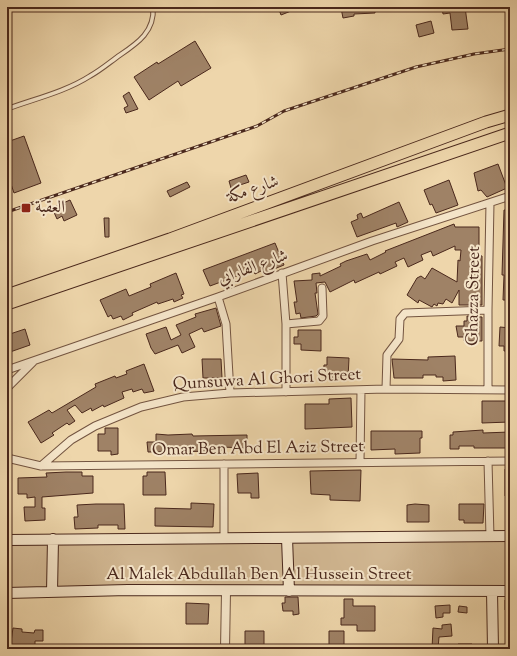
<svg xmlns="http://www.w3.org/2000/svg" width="517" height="656" font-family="'Sorts Mill Goudy',Amiri,serif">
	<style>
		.green { fill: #d2b893; stroke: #8e7058 }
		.building { fill: #9f8266; stroke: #4a281c }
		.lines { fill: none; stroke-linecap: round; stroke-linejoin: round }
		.service-casing { stroke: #735440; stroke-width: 5.5 }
		.minor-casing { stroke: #735440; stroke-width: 9 }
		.tertiary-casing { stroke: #735440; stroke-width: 10 }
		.secondary-casing { stroke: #4a281c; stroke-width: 12 }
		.primary-casing { stroke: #4a281c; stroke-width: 13 }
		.service { stroke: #f4e4c8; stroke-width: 3.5 }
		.minor { stroke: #f4e4c8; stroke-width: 7 }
		.tertiary { stroke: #f4e4c8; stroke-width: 8 }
		.secondary { stroke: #f4e4c8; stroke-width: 10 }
		.primary { stroke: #eed6ab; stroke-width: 11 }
		.rail-casing { stroke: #4a281c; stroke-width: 3 }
		.rail { stroke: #f4e4c8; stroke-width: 1.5; stroke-dasharray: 4.5; stroke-linecap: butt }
		.poi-dot { fill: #8f2418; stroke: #f4e4c8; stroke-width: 1.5 }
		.labels { text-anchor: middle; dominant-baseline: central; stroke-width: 4; stroke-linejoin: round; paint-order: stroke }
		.street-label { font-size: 17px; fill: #4a281c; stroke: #f4e4c8 }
		.poi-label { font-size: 17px; fill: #4a281c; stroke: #f4e4c8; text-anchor: start }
	</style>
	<rect width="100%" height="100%" fill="#eed6ab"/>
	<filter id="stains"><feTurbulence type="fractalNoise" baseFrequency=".005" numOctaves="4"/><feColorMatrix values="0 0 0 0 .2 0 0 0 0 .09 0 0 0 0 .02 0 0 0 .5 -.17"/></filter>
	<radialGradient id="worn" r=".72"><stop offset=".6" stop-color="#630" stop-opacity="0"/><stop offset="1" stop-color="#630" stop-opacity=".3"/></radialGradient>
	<!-- green -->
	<path class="green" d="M 510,537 L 510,589 L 7,596 L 7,543 Z"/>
	<!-- building -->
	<path class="building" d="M 278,7 L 289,7 L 291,11 L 281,15 Z
		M 348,7 L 375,7 L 375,13 L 354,14 L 354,16 L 343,18 L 341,8 Z
		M 448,7 L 465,7 L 468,29 L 452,30 L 450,13 L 443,14 L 442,8 Z
		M 431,21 L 434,33 L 419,37 L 416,25 Z
		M 195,41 L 211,68 L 181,86 L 178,81 L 149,100 L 134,77 L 157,62 L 158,64 Z
		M 129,92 L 138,109 L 126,113 L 124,108 L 128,106 L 123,96 Z
		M 24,136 L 41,183 L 14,193 L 11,184 L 7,185 L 7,142 Z
		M 498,164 L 507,188 L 487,197 L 481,190 L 478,191 L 474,173 Z
		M 246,175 L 249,182 L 231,188 L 229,181 Z
		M 449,180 L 458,205 L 436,213 L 432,204 L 430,205 L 424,190 Z
		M 187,182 L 190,187 L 170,197 L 167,191 Z
		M 70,200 L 77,215 L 64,221 L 62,216 L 57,219 L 52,208 Z
		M 399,202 L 408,222 L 397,227 L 396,223 L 357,237 L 351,222 L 358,219 L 357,215 L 361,213 L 363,218 Z
		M 504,210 L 510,210 L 510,300 L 503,300 L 504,275 L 502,275 Z
		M 104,218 L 109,218 L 109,237 L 105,237 Z
		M 454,224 L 455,227 L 479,227 L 479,255 L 482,256 L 482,305 L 459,305 L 459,290 L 452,303 L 446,299 L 443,304 L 438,303 L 437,306 L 434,304 L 432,307 L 419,300 L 418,303 L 407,295 L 417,278 L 421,276 L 425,279 L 432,268 L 457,282 L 458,260 L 460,261 L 461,250 L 455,250 L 455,246 L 433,256 L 431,251 L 421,255 L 423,260 L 408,267 L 404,258 L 395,262 L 397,266 L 380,274 L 379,272 L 355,283 L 354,280 L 330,292 L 325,282 L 316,283 L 317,293 L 315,293 L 318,314 L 316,316 L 301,318 L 300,313 L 296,314 L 294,302 L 297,302 L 294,281 L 312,280 L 312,274 L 320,273 L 320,276 L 341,266 L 340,264 L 346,261 L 367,254 L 370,260 L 386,252 L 385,251 Z
		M 275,243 L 284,265 L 264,273 L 263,270 L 255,274 L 253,270 L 210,286 L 203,270 Z
		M 176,273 L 184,294 L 181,295 L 183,298 L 174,302 L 173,299 L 158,304 L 157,302 L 132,313 L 133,315 L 123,320 L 121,316 L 113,319 L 111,315 L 108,317 L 100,300 L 126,289 L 129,296 L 151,287 L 150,284 Z
		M 216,308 L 221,326 L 204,332 L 202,328 L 189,334 L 195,347 L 182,353 L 178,345 L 155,354 L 151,348 L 146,334 L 166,327 L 171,340 L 181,335 L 176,325 L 196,317 L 195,314 Z
		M 467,316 L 482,317 L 482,341 L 464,341 L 464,337 L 458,337 L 456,326 L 464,326 L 464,321 L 467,321 Z
		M 500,327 L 510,328 L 510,351 L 504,351 L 504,346 L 499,346 Z
		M 25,329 L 30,345 L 10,352 L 7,342 L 7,335 Z
		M 298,330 L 321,330 L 321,351 L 301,350 L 301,344 L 294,344 L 294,337 L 298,337 Z
		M 455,356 L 456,380 L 443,381 L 443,377 L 436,377 L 436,375 L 423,375 L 423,378 L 394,378 L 392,359 L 428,360 L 428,357 Z
		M 327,357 L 349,358 L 348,378 L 323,377 L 324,365 L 327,365 Z
		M 202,359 L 221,359 L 222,378 L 203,378 Z
		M 144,364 L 154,391 L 144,393 L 142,389 L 133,392 L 132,389 L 122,392 L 124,398 L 104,407 L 103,405 L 92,411 L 91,408 L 82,413 L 75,405 L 67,410 L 75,421 L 69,425 L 67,423 L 52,433 L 54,435 L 41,443 L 28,422 L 49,410 L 52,413 L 96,387 L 95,384 L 115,376 L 116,378 L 127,374 L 126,371 Z
		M 351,398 L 352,427 L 305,429 L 305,404 L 329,404 L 329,399 Z
		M 482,401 L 510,401 L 510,422 L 482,423 Z
		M 105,428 L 118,428 L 118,454 L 111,455 L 111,451 L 98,451 L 98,434 L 105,434 Z
		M 483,430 L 483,433 L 510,432 L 510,448 L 474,448 L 474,446 L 459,446 L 459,449 L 450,449 L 450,435 L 453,435 L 453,432 Z
		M 371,431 L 422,431 L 422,438 L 420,438 L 420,453 L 395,454 L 395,449 L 371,450 Z
		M 156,434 L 168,435 L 192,434 L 193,436 L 247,435 L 247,448 L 221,447 L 221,451 L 148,452 L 147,442 L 156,442 Z
		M 505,469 L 510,469 L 510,496 L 505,496 Z
		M 361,470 L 360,501 L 330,500 L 330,495 L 311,494 L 310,471 Z
		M 66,472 L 82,472 L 82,476 L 93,476 L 93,493 L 42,497 L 42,508 L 45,508 L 45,520 L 25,521 L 24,507 L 35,507 L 35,497 L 27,498 L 27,494 L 18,494 L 18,478 L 47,477 L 46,473 Z
		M 147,472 L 165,472 L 166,495 L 143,495 L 143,476 L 147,476 Z
		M 258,473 L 259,498 L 251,498 L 251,493 L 238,493 L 237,474 Z
		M 191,503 L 214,504 L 213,527 L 155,526 L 155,508 L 191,509 Z
		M 96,504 L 124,504 L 125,529 L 118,529 L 118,525 L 98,525 L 98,528 L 75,529 L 74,517 L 78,517 L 77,505 Z
		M 415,504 L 429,505 L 429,522 L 407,522 L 407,505 Z
		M 459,504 L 484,504 L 483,523 L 464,523 L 464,520 L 459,520 Z
		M 285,597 L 298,597 L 299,614 L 293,615 L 293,611 L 283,611 L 282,603 L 285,603 Z
		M 344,599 L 353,599 L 353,606 L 375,606 L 375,631 L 357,631 L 357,625 L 341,625 L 341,618 L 344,618 Z
		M 505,600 L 510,600 L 510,610 L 505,610 Z
		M 186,603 L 209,604 L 208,624 L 186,624 Z
		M 450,605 L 450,613 L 443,613 L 443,617 L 436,618 L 435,606 Z
		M 459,606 L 467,607 L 467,613 L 458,612 Z
		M 507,623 L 510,623 L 510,649 L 505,649 Z
		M 451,624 L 452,636 L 439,637 L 438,649 L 432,649 L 433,628 L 442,629 L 442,625 Z
		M 13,628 L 22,629 L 22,632 L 34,633 L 35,630 L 43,630 L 43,641 L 35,641 L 35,649 L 10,649 Z
		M 245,631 L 264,631 L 264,649 L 245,649 Z
		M 329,631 L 344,631 L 344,649 L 329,649 Z
		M 458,644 L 472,644 L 472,649 L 458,649 Z"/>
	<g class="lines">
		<defs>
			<path id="service" d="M 7,109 C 34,99 65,92 90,76 C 101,70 110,62 120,55 C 138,43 155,31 153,7"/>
			<path id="minor" d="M 413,7 L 422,7
				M 282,273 L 286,324 L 286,392
				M 218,297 L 226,324 L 230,393
				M 286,324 L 319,321 L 323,316 L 322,288
				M 7,370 L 218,297 L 372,241 L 510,196
				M 7,388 L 33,362
				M 386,389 L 387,355 L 399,339 L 400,319 L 405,313 L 488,310
				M 488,390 L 488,310 L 490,203
				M 7,458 L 41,466 L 510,461
				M 488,461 L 490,537
				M 360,462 L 361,390
				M 41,466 L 71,440 L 95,426 L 141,407 L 183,397 L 230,393 L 386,389 L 510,390
				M 224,539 L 224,464"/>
			<path id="tertiary" d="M 225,649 L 226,592"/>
			<path id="secondary" d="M 287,538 L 289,591
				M 7,540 L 510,536
				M 492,591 L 493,649
				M 52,592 L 53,539
				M 7,593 L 128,590 L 510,591"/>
			<path id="primary" d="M 7,295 L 170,239 L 486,122 L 510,115
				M 7,304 L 510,133"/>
		</defs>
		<!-- service casing -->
		<use href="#service" class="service-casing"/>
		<!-- minor casing -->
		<use href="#minor" class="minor-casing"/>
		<!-- tertiary casing -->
		<use href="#tertiary" class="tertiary-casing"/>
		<!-- secondary casing -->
		<use href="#secondary" class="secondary-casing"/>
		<!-- primary casing -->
		<use href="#primary" class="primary-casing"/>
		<!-- service -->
		<use href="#service" class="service"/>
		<!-- minor -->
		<use href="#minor" class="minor"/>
		<!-- tertiary -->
		<use href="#tertiary" class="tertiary"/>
		<!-- secondary -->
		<use href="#secondary" class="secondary"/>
		<!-- primary -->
		<use href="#primary" class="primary"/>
		<defs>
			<path id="rail" d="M 7,212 L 257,126 L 284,111 L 416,67 L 474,54 L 510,49"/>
		</defs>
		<!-- rail casing -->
		<use href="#rail" class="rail-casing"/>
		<!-- rail -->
		<use href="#rail" class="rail"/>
	</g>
	<!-- markers -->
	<rect class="poi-dot" x="21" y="203" width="10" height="10" rx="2"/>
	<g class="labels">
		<!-- street labels -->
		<g class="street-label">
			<text transform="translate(253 190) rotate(-19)">شارع مكة</text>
			<text transform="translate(253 268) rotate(-20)">شارع الفارابي</text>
			<text transform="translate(474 296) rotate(-89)">Ghazza Street</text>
			<text transform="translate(267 380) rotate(-3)">Qunsuwa Al Ghori Street</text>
			<text transform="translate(258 449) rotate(-1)">Omar Ben Abd El Aziz Street</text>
			<text x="259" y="575">Al Malek Abdullah Ben Al Hussein Street</text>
		</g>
		<!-- poi labels -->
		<g class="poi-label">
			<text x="35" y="208">العقبة</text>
		</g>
	</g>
	<!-- margin -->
	<rect width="517" height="656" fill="none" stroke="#eed6ab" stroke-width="24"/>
	<rect x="8" y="8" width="501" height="640" fill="none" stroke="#4a281c" stroke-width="2"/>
	<rect x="12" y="12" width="493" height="632" fill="none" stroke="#4a281c"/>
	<rect width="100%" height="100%" filter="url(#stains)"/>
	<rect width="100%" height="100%" fill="url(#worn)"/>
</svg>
